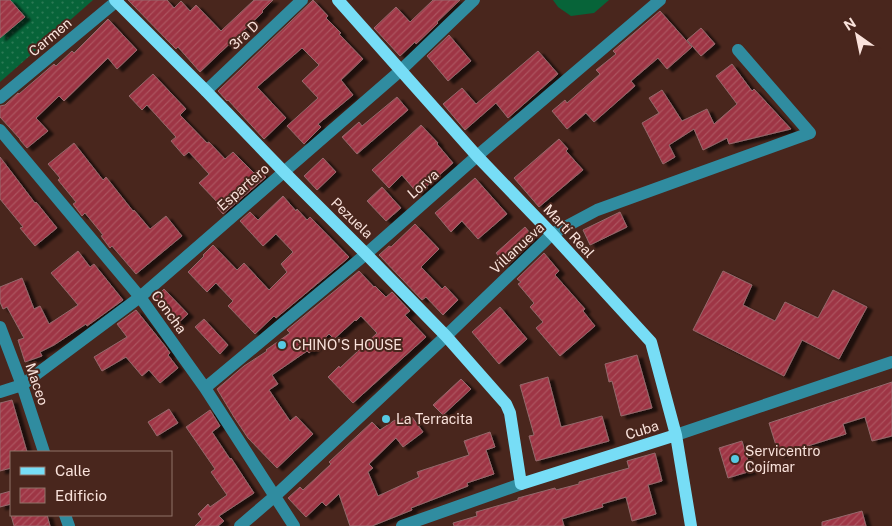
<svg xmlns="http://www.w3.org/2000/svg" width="892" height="526" font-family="'Public Sans',sans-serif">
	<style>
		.grass { fill: url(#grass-dots) }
		.garden { fill: #076439 }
		.building { fill: url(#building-hatch); stroke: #94696c; filter: url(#shadow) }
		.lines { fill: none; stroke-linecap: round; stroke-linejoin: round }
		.minor { stroke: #308ca0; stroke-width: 12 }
		.major { stroke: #77ddf6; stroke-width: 12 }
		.poi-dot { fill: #57c9e3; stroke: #49261d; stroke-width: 2 }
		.labels { text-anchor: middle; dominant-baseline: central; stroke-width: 4; stroke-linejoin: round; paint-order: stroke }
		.street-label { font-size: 14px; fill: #fae3dc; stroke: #49261d }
		.poi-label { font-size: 14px; fill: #fae3dc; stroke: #49261d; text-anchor: start }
	</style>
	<defs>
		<pattern id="grass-dots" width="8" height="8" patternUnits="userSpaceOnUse" patternTransform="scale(1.25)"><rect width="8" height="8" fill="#076439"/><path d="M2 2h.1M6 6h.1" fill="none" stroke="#2c7a55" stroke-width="1.8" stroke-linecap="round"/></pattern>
		<pattern id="building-hatch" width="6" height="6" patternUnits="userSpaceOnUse" patternTransform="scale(1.25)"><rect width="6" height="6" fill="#9e3645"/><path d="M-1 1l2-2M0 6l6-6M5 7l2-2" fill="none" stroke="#ac535f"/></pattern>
		<filter id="shadow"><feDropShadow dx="5.5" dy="3" stdDeviation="1" flood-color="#0009"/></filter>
	</defs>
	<rect width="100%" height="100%" fill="#49261d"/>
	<!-- grass -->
	<path class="grass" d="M 0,0 L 93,0 L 0,82 Z"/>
	<!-- garden -->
	<path class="garden" d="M 553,0 L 609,0 L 594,13 L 571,16 L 558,7 Z"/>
	<!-- building -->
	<path class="building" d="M 0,0 L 10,0 L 25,17 L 0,38 Z
		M 128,0 L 167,0 L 174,8 L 181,1 L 190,11 L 196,5 L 221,31 L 254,0 L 273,0 L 262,11 L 263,12 L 200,72 L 178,47 L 176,49 Z
		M 313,0 L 328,16 L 326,18 L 341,33 L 339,34 L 363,59 L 341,80 L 353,95 L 318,124 L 321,127 L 304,144 L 287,126 L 318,98 L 302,81 L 319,65 L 302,48 L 257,87 L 286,118 L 264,139 L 228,100 L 227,101 L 218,91 Z
		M 433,0 L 460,0 L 437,22 L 438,23 L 416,44 L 415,42 L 400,56 L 374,28 L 396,7 L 410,22 Z
		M 660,11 L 692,47 L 667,69 L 658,58 L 631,81 L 635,86 L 594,122 L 586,113 L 567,129 L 552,111 L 565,100 L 567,103 L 600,74 L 596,70 L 616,54 L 613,51 Z
		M 108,19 L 137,50 L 117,69 L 108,58 L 64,101 L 59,96 L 36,118 L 48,131 L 27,148 L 20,140 L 20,139 L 0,117 L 0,106 L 5,105 L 18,93 L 19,94 L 54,64 L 56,66 L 72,51 L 74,53 Z
		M 701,28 L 715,44 L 701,56 L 687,40 Z
		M 449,35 L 471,61 L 448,81 L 427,56 Z
		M 538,51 L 558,74 L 508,118 L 496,103 L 465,130 L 443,104 L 462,88 L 476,104 Z
		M 732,64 L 752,91 L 754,89 L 791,129 L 729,144 L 727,138 L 703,150 L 694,129 L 669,145 L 675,157 L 663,164 L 642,123 L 659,113 L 649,98 L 662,90 L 682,121 L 707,109 L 714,124 L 737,104 L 716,76 Z
		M 153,74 L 186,109 L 180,115 L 207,143 L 209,142 L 225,159 L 233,152 L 254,173 L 258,169 L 266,177 L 223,214 L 217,207 L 220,205 L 199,183 L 209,174 L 189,152 L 184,156 L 171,141 L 176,137 L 147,105 L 142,110 L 129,96 Z
		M 397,97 L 408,110 L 357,154 L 342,137 L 359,122 L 362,126 Z
		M 421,125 L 438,143 L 437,144 L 453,163 L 418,194 L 402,175 L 389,188 L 372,170 Z
		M 559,139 L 568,149 L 566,151 L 583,170 L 539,207 L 514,178 Z
		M 74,143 L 103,180 L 106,177 L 133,211 L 134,210 L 150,229 L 166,216 L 182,236 L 136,274 L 112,246 L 110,248 L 101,236 L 103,235 L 85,213 L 82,216 L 73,204 L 76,202 L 58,180 L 60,178 L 48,164 Z
		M 0,157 L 35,203 L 36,202 L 57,228 L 35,246 L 20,228 L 23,227 L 0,199 Z
		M 323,158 L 336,172 L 317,190 L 304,176 Z
		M 475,178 L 507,214 L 478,239 L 462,221 L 451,232 L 435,213 Z
		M 382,187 L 401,208 L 386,221 L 367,201 Z
		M 283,196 L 296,211 L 297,209 L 307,220 L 310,217 L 349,257 L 347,259 L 276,318 L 274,316 L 255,334 L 228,306 L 233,301 L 216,283 L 207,292 L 188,272 L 204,256 L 203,255 L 213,245 L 237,270 L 244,263 L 269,290 L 287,272 L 281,264 L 293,252 L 276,234 L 263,246 L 240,221 L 250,212 L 258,220 Z
		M 620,212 L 627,227 L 590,245 L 583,230 Z
		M 415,224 L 439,249 L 421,267 L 442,289 L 445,286 L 458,300 L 443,315 L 426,297 L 422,300 L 379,255 L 389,246 L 391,247 Z
		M 525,227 L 535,239 L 507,266 L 496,253 Z
		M 78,251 L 90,267 L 94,264 L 123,300 L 87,326 L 86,324 L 54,345 L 40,352 L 42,356 L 25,362 L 18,340 L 24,338 L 7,307 L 3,309 L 0,302 L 0,287 L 22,278 L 34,309 L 40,306 L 49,324 L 78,305 L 51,273 Z
		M 544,253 L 559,271 L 555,275 L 585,309 L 583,311 L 595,326 L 560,356 L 536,328 L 543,322 L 530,307 L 534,303 L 518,284 L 521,282 L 517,279 Z
		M 359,271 L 374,287 L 375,286 L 386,297 L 392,292 L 410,311 L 405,315 L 426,337 L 353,403 L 328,377 L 339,366 L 340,368 L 377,333 L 361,316 L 356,321 L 355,320 L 334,339 L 329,334 L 309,353 L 307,351 L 272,375 L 278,384 L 269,390 L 290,421 L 296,416 L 313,434 L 277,468 L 248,438 L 234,417 L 217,389 L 244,366 L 267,351 L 266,350 L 290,333 L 287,330 Z
		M 723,271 L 752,285 L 743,305 L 775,321 L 785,302 L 818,318 L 833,290 L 867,307 L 839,359 L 802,340 L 784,376 L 693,330 Z
		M 164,289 L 188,314 L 177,324 L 154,299 Z
		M 500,307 L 527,339 L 499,364 L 472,332 Z
		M 136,310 L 165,346 L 170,353 L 168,355 L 178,368 L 160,383 L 149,370 L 142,376 L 126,357 L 102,371 L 94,357 L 127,337 L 117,324 Z
		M 204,319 L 228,345 L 220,354 L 195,327 Z
		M 637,355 L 652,408 L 621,416 L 612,381 L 609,382 L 605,364 Z
		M 548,377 L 561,427 L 602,416 L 609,441 L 536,461 L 529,436 L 534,435 L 520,385 Z
		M 461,379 L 471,389 L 443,415 L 433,405 Z
		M 892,382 L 892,436 L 872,441 L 865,417 L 843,424 L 846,434 L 779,455 L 769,423 Z
		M 12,400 L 27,452 L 11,452 L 11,468 L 0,471 L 0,403 Z
		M 169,409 L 178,423 L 157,436 L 148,422 Z
		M 210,410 L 220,426 L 212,432 L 230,459 L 231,458 L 254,493 L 219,516 L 224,521 L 218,526 L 195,526 L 202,519 L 198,514 L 208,504 L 210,507 L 227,495 L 211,472 L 215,469 L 186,427 Z
		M 412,417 L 423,432 L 403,447 L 396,438 L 369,464 L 373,468 L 368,472 L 378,496 L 419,477 L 417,472 L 469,455 L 464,441 L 490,432 L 495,447 L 486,450 L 494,474 L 467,483 L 468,486 L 411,508 L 412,510 L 372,526 L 350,526 L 339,494 L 326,506 L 322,502 L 306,517 L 288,498 L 300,487 L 303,490 L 331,464 L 329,462 L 372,422 L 380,430 L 395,420 L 397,422 L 403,418 L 406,422 Z
		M 742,441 L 751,471 L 728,478 L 719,448 Z
		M 655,453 L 662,481 L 648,485 L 656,514 L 632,521 L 626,497 L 602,504 L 603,507 L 562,519 L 564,526 L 454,526 L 453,523 L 477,516 L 476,512 L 518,500 L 518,498 L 555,488 L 556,490 L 579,484 L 579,482 L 629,468 L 627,461 Z
		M 11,491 L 11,504 L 0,507 L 0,494 Z
		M 862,511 L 866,526 L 822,526 L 822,522 Z
		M 11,515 L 47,515 L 50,526 L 14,526 Z"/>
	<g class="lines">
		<!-- minor -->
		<path class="minor" d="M 206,91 L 302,0
			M 0,98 L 118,0
			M 0,130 L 140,297 L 205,388 L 294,526
			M 0,327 L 22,385 L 44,452
			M 205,388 L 366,254 L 477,156 L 660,0
			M 0,392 L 22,385 L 140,297 L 400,71 L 474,0
			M 676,435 L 892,362
			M 65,515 L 69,526
			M 240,526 L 275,496 L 446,336 L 552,234 L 597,210 L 810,133 L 738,50
			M 402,526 L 521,484"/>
		<!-- major -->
		<path class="major" d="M 115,0 L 206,91 L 284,172 L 366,254 L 446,336 L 506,404 L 510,413 L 521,484 L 676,435
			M 338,0 L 477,156 L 552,234 L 651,342 L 676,435 L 691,526"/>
	</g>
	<!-- markers -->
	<g class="poi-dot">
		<circle cx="282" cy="345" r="5"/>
		<circle cx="386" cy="419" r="5"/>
		<circle cx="735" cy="459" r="5"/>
	</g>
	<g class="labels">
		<!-- street labels -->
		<g class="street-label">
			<text transform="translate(244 35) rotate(-43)">3ra D</text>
			<text transform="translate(50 37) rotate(-40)">Carmen</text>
			<text transform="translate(423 184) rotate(-41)">Lorva</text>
			<text transform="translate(243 187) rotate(-41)">Espartero</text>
			<text transform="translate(352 218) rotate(44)">Pezuela</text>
			<text transform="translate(569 231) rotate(47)">Martí Real</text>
			<text transform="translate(517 248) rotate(-43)">Villanueva</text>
			<text transform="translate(169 312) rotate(54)">Concha</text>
			<text transform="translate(37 384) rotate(71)">Maceo</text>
			<text transform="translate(642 430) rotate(-17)">Cuba</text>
		</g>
		<!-- poi labels -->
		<g class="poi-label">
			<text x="292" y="345">CHINO'S HOUSE</text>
			<text x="396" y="419">La Terracita</text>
			<text x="745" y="451">Servicentro<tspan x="745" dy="16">Cojímar</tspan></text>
		</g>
	</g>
	<!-- legend -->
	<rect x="10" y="451" width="162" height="65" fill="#49261d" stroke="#907269"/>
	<rect x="20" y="467" width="25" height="8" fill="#77ddf6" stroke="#907269"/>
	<text x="55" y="476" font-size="15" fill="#fae3dc">Calle</text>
	<rect x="20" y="488" width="25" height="15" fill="url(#building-hatch)" stroke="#907269"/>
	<text x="55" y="501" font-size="15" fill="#fae3dc">Edificio</text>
	<!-- north arrow -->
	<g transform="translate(857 35) rotate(327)" stroke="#49261d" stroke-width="4" paint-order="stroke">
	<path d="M0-4L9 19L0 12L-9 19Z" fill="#fae3dc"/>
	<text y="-8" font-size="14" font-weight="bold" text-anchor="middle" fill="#fae3dc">N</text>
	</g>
</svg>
